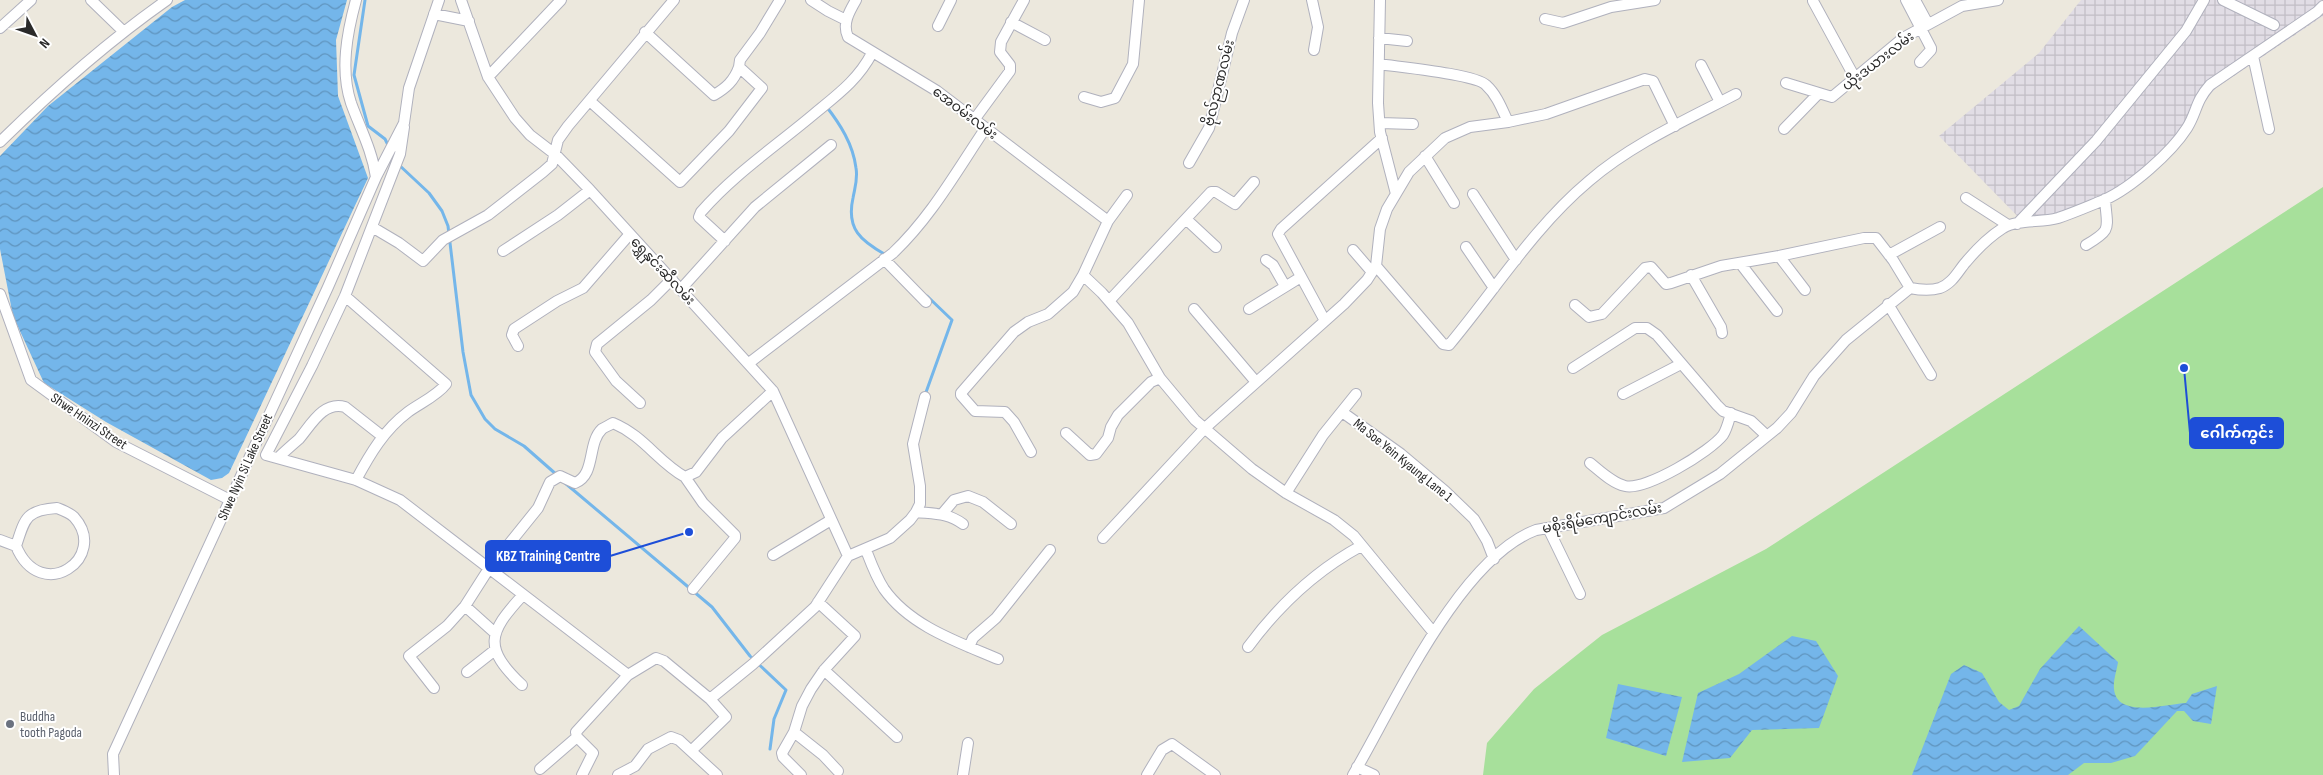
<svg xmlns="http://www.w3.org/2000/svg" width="2323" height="775" font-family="'Sofia Sans Condensed','Noto Sans Myanmar',sans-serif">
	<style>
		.industrial { fill: url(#industrial-grid) }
		.grass { fill: #a7e09b }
		.water { fill: url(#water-waves) }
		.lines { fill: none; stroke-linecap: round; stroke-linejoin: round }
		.stream { stroke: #74b6ea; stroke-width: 3 }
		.street-casing { stroke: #b0b1bd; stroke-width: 12 }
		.street { stroke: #fff; stroke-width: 10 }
		.worship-dot { fill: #6b7280; stroke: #fff; stroke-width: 2 }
		.labels { text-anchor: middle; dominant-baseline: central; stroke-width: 4; stroke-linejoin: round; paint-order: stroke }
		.street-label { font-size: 14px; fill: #2a2a2a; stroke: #fff }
		.worship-label { font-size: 14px; fill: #5b616d; stroke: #fff; text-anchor: start }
		.leader { fill: none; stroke: #1d4ed8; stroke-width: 2 }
		.callout-dot { fill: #1d4ed8; stroke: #fff; stroke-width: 2 }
		.callout { fill: #1d4ed8; stroke: #1d4ed8; stroke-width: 2 }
		.callout-label { font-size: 15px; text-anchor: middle; font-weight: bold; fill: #fff }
	</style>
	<defs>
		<pattern id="industrial-grid" width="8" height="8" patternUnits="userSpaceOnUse" patternTransform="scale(1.25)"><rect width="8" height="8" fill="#e1dde5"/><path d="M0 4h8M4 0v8" fill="none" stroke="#c1bec5"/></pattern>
		<pattern id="water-waves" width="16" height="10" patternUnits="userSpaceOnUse" patternTransform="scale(1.25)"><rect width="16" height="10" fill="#74b6ea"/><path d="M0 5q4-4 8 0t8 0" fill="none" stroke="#5f94be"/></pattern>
	</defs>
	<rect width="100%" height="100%" fill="#ece8dd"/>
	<!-- industrial -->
	<path class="industrial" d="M 2081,0 L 2323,0 L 2323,16 L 2216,88 L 2204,101 L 2177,146 L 2098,206 L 2055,224 L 2028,227 L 1939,136 L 2039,53 Z"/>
	<!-- grass -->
	<path class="grass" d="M 2323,187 L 2323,775 L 1483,775 L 1487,743 L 1534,689 L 1602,635 L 1766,549 Z"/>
	<!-- water -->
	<path class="water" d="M 185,0 L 347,0 L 336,40 L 338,96 L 368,178 L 229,473 L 222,478 L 211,480 L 106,422 L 44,383 L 13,316 L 0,249 L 0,156 L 48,106 L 172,7 Z
		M 2079,626 L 2118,662 C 2117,670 2113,680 2114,689 C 2117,719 2166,704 2186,703 L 2192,694 L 2217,686 L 2211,724 L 2193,721 L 2184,711 L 2177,711 L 2135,756 L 2111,763 L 2084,763 L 2068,775 L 1912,775 L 1951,674 L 1964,665 L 1982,673 L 1999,702 L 2009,710 L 2019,706 L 2040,669 Z
		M 1792,636 L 1816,641 L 1838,676 L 1819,728 L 1752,730 L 1730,758 L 1682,762 L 1698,693 L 1739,674 Z
		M 1618,684 L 1682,697 L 1666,756 L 1606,738 Z"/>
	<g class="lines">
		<!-- stream -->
		<path class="stream" d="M 365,0 L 354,75 L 368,126 L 385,139 L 389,147
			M 826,106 C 840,124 853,144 856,168 C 858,179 855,187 853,198 C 846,229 861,241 886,255
			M 398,164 L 429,193 L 442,211 L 448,226 L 463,352 L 471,395 L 485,419 L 495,429 L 524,446 L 557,475
			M 925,395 L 952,320 L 927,296
			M 565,483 L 712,607 L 750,656 L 786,690 L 774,719 L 770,749"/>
		<defs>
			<path id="street" d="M 91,0 L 123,31
				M 356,0 C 347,33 340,70 351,103 C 360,128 372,150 376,177
				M 461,0 L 488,77 L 515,118 L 530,135 L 556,155 L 590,190 L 773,391 L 848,556
				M 811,0 L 828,11 L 846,20
				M 856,0 C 849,12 842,24 848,37 L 937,91 L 1108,221
				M 1312,0 L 1318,27 L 1314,50
				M 1380,0 L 1378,103 L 1380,132 L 1396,194
				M 1906,0 L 1931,48 L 1931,50 L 1920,62
				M 1915,0 L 1928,24
				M 2223,0 L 2274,25
				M 1813,1 L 1855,78
				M 434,14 L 469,21
				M 1545,19 L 1563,23 L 1611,7 L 1655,0
				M 1011,22 L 1045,40
				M 938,26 L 951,0
				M 0,28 L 31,0
				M 645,32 L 714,95 C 726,88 734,81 739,67
				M 1379,38 L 1407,41
				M 2253,56 L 2269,129
				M 1379,64 C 1398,67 1475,74 1486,85 C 1497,95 1502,109 1508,122
				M 1701,65 L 1720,102
				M 488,77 L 561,0
				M 1786,83 L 1832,97 L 1903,38 L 1962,6 L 1998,0
				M 1084,97 L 1101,102 L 1115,98 L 1133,64 L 1139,0
				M 591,102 L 680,182 L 729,131 L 762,88 L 739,67 L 740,60 L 760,33 L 780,0
				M 974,120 L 1010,71 L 1010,65 L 1000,52 L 1001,42 L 1024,0
				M 1380,123 L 1413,124
				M 404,127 L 400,154 L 345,296 L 312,366 L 266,455 L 356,480 L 400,500 L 628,675
				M 1784,129 L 1818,94
				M 0,142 C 53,90 107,42 167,0
				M 1425,156 L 1454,203
				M 1189,163 L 1209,128 L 1232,33 L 1244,0
				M 1473,194 L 1516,260
				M 1966,198 L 2008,225
				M 1187,220 L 1216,247
				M 2017,224 L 2096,141 L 2186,31 L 2204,0
				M 372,227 L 399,243 L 423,261 L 443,240 L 488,215 L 543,172 L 552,164 L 558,140 L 568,126 L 674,0
				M 725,241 L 699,217 L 701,212 C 734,174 776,146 814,114 C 837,95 858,80 872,53
				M 2086,245 C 2113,229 2107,229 2105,199
				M 1466,247 L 1494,288
				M 1353,250 L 1372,272
				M 503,251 L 558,215 L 590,190
				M 1889,255 L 1940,227
				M 1779,256 L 1805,290
				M 884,259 L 926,302
				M 1266,260 L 1273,265 L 1285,286
				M 1740,263 L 1777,311
				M 1376,266 L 1443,344 L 1449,345 C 1495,290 1534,227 1589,181 C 1632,144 1686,120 1736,94
				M 1083,275 L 1102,293 L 1128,323 L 1160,378 L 1195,420 L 1252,469 L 1286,493 L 1334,520 L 1354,536 L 1433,632
				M 1691,275 L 1721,327 L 1722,333
				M 681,289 L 755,207 L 831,145
				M 0,294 L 31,380 L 116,442 L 230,500
				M 345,296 L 446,384 C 437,396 420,403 408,412 C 384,430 370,454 356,480
				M 1109,301 L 1211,192 L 1216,192 L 1235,204 L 1254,182
				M 1888,304 L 1931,375
				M 1575,305 L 1589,317 L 1602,314 L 1645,268 L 1651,267 L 1666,284 L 1671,283 L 1721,266 L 1779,256 L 1864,238 L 1876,238 L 1893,260 L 1910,288
				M 1194,309 L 1256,382
				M 1249,309 L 1301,277
				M 1324,319 L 1278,234 L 1281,229 L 1382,138
				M 518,346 L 512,335 L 514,329 L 557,301 L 583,288 L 629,235
				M 749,363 L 893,253 C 931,217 956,172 985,129
				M 1573,368 L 1635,328 L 1647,328 L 1657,335 L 1717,405 L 1723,411 L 1751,421 L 1767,436
				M 1623,394 L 1681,364
				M 640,403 L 616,381 L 595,352 L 597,344 L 651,300 L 672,279
				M 1342,412 L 1401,454 L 1445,491 L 1474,519 L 1487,541 L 1494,559
				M 1066,433 L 1090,455 L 1096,454 L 1108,438 L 1111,427 L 1118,415 L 1151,382 L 1160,378
				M 1031,452 L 1014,422 L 1005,412 L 975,411 L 961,395 L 961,393 L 1014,332 L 1028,322 L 1048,314 L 1073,292 L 1083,275 L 1108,221 L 1127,195
				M 278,458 C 285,451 292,445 299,439 C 311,425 323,401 345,407 L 382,436
				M 1590,463 C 1600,471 1612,483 1625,486 C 1646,491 1711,451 1723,435 C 1727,429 1729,420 1731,413
				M 685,477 L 703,503 L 735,535 L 735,538 L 693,589
				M 1286,493 L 1323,435 L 1356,394
				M 57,508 C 62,510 70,513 74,517 C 110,557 41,606 16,546 C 25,518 26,510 57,508 Z
				M 916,512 C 935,514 948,513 963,524
				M 943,513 L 954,500 L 968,496 L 983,502 L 1011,524
				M 1548,528 L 1580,594
				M 1103,538 L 1205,428 L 1344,304 L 1367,280 L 1376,266 L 1380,229 L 1387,209 L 1409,172 L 1445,138 L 1470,127 L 1508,122 L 1546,114 L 1645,79 L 1653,81 L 1675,126
				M 0,540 L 16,546
				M 866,550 C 871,563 876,577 884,589 C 910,626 958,642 998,659
				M 773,555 L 831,520
				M 522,596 C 488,633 483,648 522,685
				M 465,606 L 495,633
				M 969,647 L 973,638 L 996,618 L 1050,550
				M 1248,647 C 1279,605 1315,571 1361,546
				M 824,670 L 897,737
				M 467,672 L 495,650
				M 434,688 L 409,656 L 447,626 L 465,606 L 488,570 L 538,508 L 550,482 L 560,476 L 575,483 C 596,475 587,443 602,429 C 605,427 610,425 613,423 C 644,436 658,462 685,477 L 696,472 L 722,438 L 773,391
				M 794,732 L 823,755 L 838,771
				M 691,751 L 726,717 L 710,699
				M 1357,767 L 1374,775
				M 540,769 L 577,737
				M 114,775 L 113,754 L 328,287 L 376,177 L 404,123 L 409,88 L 439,0
				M 582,775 L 593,753 L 577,737 L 576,732 L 628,675 L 656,658 L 664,661 L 710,699 L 753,664 L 815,607 L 848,556 L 890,538 L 910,520 L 916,512 L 920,504 L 920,486 L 913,444 L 925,397
				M 618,775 L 635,766 L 648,749 L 671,737 L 679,740 L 717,775
				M 801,775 L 783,757 L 782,753 L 794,732 L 802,706 L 811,689 L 824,670 L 855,636 L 818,602
				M 963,775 L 968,743
				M 1147,775 L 1162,750 L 1172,744 L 1215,775
				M 1353,775 C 1394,705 1459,559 1536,530 L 1664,508 L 1720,474 L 1777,428 L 1791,413 L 1814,376 L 1846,340 L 1910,288 C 1920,290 1930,291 1940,288 C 1953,283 1958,271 1966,262 C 1976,250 1989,237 2003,228 C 2018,219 2041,223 2058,218 C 2073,213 2089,206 2104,200 C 2131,188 2171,153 2187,128 C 2197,112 2195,102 2210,85 L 2317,12 L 2323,6"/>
		</defs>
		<!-- street casing -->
		<use href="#street" class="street-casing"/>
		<!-- street -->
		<use href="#street" class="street"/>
	</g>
	<!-- markers -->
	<circle class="worship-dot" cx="10" cy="724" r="5"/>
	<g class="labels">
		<!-- street labels -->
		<g class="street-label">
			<text transform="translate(1878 61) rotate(-38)">ယိုးဒယားလမ်း</text>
			<text transform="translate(1219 83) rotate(-76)">ဗိုလ်ဉာဏလမ်း</text>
			<text transform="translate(965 113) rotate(37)">အေဝမ်းလမ်း</text>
			<text transform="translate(663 271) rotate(47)">ရွှေနှင်းဆီလမ်း</text>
			<text transform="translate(89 421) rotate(34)">Shwe Hninzi Street</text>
			<text transform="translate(1403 460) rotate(39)">Ma Soe Yein Kyaung Lane 1</text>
			<text transform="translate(245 467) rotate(-66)">Shwe Nyin Si Lake Street</text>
			<text transform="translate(1602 518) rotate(-10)">မစိုးရိမ်ကျောင်းလမ်း</text>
		</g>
		<!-- worship labels -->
		<g class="worship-label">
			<text x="20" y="716">Buddha<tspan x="20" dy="16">tooth Pagoda</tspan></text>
		</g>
	</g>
	<!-- callouts -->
	<path class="leader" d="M2184 368L2190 433M689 532L610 556"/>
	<g class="callout-dot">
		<circle cx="2184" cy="368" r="5"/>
		<circle cx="689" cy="532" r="5"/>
	</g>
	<g class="callout">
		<rect x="2190" y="418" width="93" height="30" rx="5"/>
		<rect x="486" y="541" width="124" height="30" rx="5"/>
	</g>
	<g class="callout-label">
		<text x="2237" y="438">ဂေါက်ကွင်း</text>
		<text x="548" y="561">KBZ Training Centre</text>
	</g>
	<!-- north arrow -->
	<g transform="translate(35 35) rotate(131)" stroke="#ffffff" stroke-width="4" paint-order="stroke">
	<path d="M0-4L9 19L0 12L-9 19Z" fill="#2a2a2a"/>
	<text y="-8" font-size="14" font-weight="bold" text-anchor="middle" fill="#2a2a2a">N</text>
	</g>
</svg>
